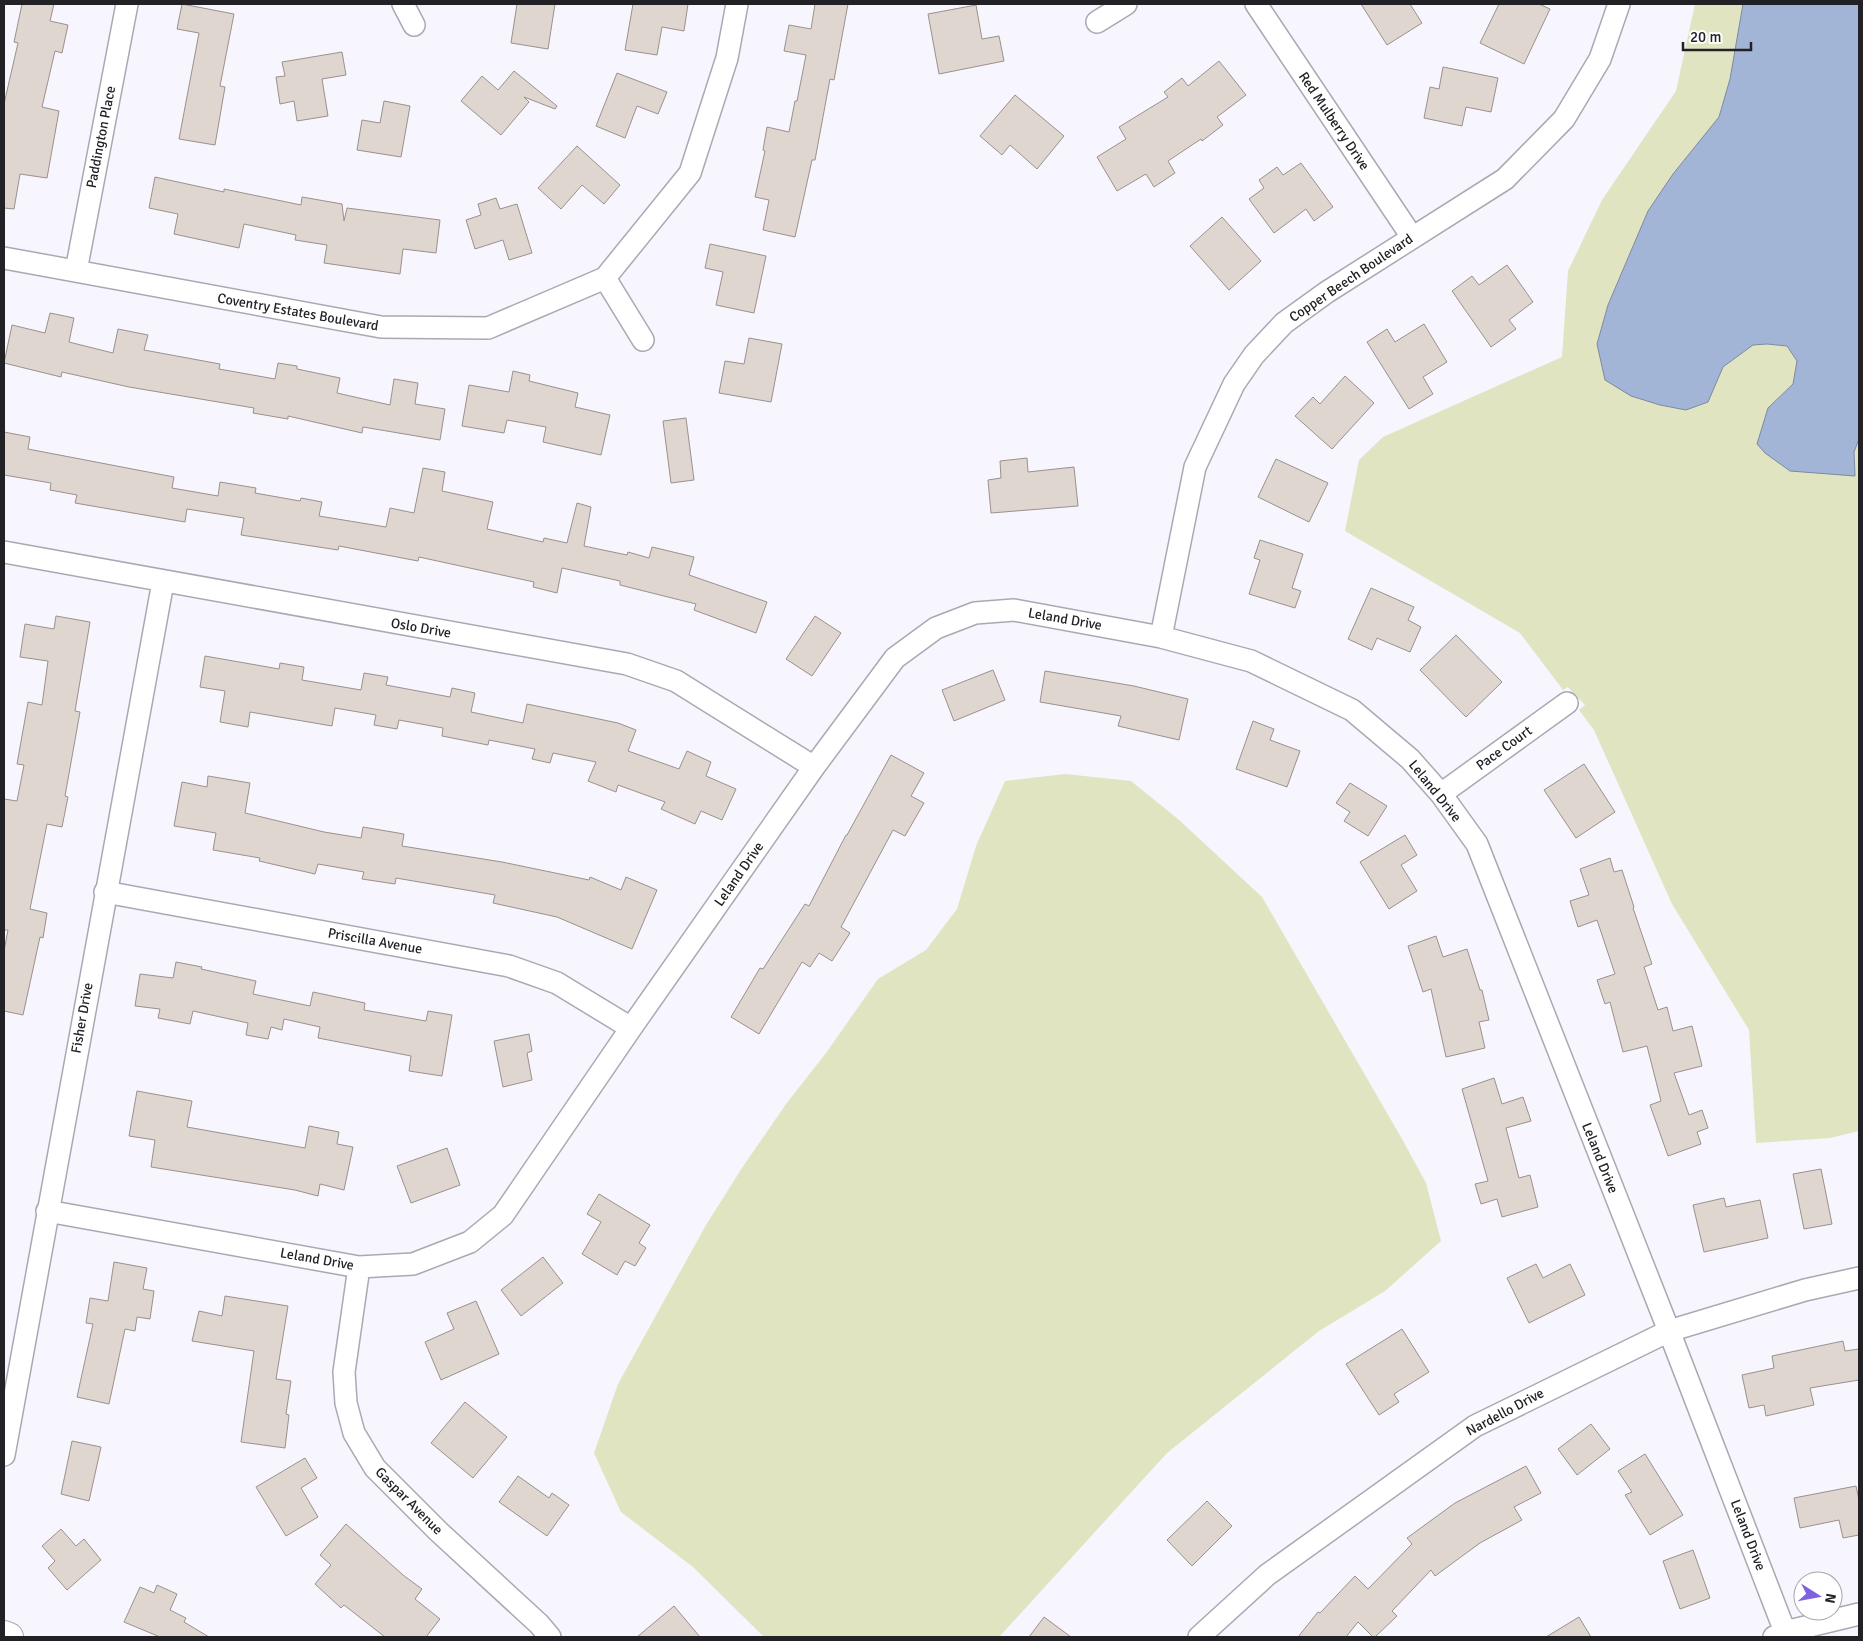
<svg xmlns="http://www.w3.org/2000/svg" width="1863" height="1641" font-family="Signika,sans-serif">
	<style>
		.green { fill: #e0e4c0 }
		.water { fill: #a3b5d6; stroke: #7c89a1 }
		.building { fill: #e0d6d0; stroke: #9b918c }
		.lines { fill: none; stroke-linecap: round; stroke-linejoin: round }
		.minor-casing { stroke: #aaa9b2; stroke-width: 24 }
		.major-casing { stroke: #aaa9b2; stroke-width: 30 }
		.minor { stroke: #fff; stroke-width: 21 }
		.major { stroke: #fff; stroke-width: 28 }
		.labels { text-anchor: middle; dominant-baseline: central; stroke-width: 4; stroke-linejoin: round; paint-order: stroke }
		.street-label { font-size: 14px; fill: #222125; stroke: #fff }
	</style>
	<rect width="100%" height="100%" fill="#f7f5fe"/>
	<!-- green -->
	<path class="green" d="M 1695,4 L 1743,4 L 1730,79 L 1719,117 L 1673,174 L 1648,211 L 1608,305 L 1597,344 L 1715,383 L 1723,367 L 1753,345 L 1767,344 L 1787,346 L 1797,361 L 1793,384 L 1768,408 L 1855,476 L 1854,452 L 1859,439 L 1859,1131 L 1830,1138 L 1756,1143 L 1749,1030 L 1672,904 L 1594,730 L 1579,710 L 1585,705 L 1568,687 L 1563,690 L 1520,633 L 1345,531 L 1359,460 L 1383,437 L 1562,357 L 1568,271 L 1602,200 L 1676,91 Z
		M 1065,774 L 1131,781 L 1178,819 L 1262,897 L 1402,1139 L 1426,1183 L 1441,1241 L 1385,1291 L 1319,1331 L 1167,1453 L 999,1637 L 764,1637 L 693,1567 L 621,1512 L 594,1453 L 618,1384 L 706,1225 L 742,1168 L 786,1104 L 826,1053 L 878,979 L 926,950 L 957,909 L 976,846 L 1005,781 Z"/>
	<!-- water -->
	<path class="water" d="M 1743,4 L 1859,4 L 1859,439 L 1854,452 L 1855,476 L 1790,471 L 1765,453 L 1757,444 L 1768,408 L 1793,384 L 1797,361 L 1787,346 L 1767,344 L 1753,345 L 1723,367 L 1708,402 L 1686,410 L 1660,405 L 1631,396 L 1605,380 L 1597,344 L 1608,305 L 1648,211 L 1673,174 L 1719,117 L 1730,79 Z"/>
	<!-- building -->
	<path class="building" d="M 22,4 L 54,4 L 50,21 L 68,25 L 62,53 L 55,51 L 42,107 L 59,111 L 47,178 L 20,174 L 14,209 L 4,208 L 4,104 L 18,43 L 14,42 Z
		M 182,4 L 234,14 L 220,86 L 225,87 L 215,145 L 179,139 L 199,33 L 177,29 Z
		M 517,4 L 555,4 L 548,49 L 511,43 Z
		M 633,4 L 688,4 L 684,31 L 662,27 L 657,55 L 625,50 Z
		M 815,4 L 848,4 L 834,80 L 830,79 L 815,160 L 812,160 L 795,237 L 763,230 L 769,200 L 755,197 L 765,151 L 763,150 L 767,127 L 789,132 L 795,101 L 797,101 L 806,55 L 784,51 L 789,25 L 811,29 Z
		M 1361,4 L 1410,4 L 1422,23 L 1387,45 Z
		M 1499,4 L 1539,4 L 1550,9 L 1524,64 L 1480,43 Z
		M 976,5 L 982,39 L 999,36 L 1004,61 L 939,74 L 928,14 Z
		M 342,52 L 346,75 L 322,79 L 328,116 L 297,121 L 294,101 L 280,104 L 276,77 L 285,76 L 282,62 Z
		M 1219,61 L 1246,95 L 1217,117 L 1223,125 L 1202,141 L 1201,139 L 1168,161 L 1175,173 L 1154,187 L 1146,174 L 1117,191 L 1097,157 L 1126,139 L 1119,127 L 1168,97 L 1164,92 L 1182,78 L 1188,86 Z
		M 1443,67 L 1498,78 L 1491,112 L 1466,107 L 1462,126 L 1424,118 L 1430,87 L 1439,89 Z
		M 514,71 L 557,106 L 555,109 L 524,97 L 529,102 L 501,135 L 461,101 L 482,76 L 498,90 Z
		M 617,73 L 667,92 L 658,114 L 637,106 L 625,138 L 596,126 Z
		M 1015,95 L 1064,136 L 1037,169 L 1010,145 L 1002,155 L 980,136 Z
		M 384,101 L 410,106 L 401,157 L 357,150 L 362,120 L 380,123 Z
		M 577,146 L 620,185 L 604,204 L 582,185 L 561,209 L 538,188 Z
		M 1301,163 L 1333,207 L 1314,221 L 1306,209 L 1274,233 L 1249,199 L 1264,188 L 1259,180 L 1277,167 L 1283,175 Z
		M 155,177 L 224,192 L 224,189 L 301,205 L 302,197 L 342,204 L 344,221 L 347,208 L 440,220 L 436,253 L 403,249 L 400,274 L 324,263 L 327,245 L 295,240 L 296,235 L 244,224 L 239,248 L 174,234 L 178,214 L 149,208 Z
		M 496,198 L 500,209 L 517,204 L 532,253 L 509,260 L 503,240 L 475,249 L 466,220 L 481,215 L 478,204 Z
		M 1222,217 L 1261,261 L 1229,290 L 1190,246 Z
		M 710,244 L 766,256 L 754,313 L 716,305 L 723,272 L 705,268 Z
		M 1507,265 L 1533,302 L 1509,320 L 1516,329 L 1491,347 L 1452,291 L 1472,276 L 1479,285 Z
		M 50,313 L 74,318 L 69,342 L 113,353 L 118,329 L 148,335 L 144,350 L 220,364 L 219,369 L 275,379 L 278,363 L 297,366 L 297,369 L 340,378 L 337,393 L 390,405 L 394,379 L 418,383 L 415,404 L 445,409 L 440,440 L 363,427 L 362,433 L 288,416 L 288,419 L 253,413 L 254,408 L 129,387 L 62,372 L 61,377 L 4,363 L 12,325 L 45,333 Z
		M 1424,324 L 1447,362 L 1423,377 L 1433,394 L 1409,409 L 1367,342 L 1387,329 L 1395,342 Z
		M 749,338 L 782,344 L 771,402 L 719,393 L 725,361 L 744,364 Z
		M 513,371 L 530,375 L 529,381 L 578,393 L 575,407 L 610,415 L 601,455 L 543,442 L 546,427 L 507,420 L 504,433 L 462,426 L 469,385 L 509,392 Z
		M 1345,376 L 1374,403 L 1332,449 L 1295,416 L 1313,397 L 1320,404 Z
		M 686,418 L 694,480 L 671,483 L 663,421 Z
		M 4,432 L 30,437 L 28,449 L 174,477 L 172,488 L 218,496 L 220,482 L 256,488 L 255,493 L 300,501 L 301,498 L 322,502 L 319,516 L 386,527 L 390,508 L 414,513 L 423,468 L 445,472 L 442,491 L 493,502 L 487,529 L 543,542 L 544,538 L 567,543 L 577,503 L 591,507 L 584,546 L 627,555 L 628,552 L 649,558 L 652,547 L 694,557 L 689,575 L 767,602 L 756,633 L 694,610 L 696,604 L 620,585 L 620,581 L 562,568 L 557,593 L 533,587 L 534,582 L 419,557 L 418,561 L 339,546 L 338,550 L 241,535 L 244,518 L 187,509 L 185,522 L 75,503 L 77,495 L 50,490 L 51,483 L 4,475 Z
		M 1027,458 L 1028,472 L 1074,467 L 1078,506 L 991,513 L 988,480 L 1001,478 L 1000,461 Z
		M 1276,459 L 1328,483 L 1309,522 L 1258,497 Z
		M 1260,540 L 1303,554 L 1292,588 L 1301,591 L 1295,608 L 1249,594 L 1260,560 L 1254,558 Z
		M 1371,588 L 1414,607 L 1408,620 L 1421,627 L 1410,652 L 1377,638 L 1372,650 L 1348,639 Z
		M 56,616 L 90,622 L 75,711 L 80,712 L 65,796 L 68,797 L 62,827 L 47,824 L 30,909 L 47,913 L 43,938 L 40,937 L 23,1015 L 4,1011 L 4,951 L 8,930 L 4,930 L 4,799 L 17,801 L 24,765 L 17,764 L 28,702 L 42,705 L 48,661 L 20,657 L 25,624 L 54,629 Z
		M 815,616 L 841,633 L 812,676 L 786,659 Z
		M 1456,635 L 1502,682 L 1466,717 L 1420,670 Z
		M 205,656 L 279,669 L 280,663 L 304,667 L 302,680 L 361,690 L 364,673 L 388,677 L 386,685 L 450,697 L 452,688 L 475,693 L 471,712 L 523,723 L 527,704 L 618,723 L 636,730 L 628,751 L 679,769 L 687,751 L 711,762 L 706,776 L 736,789 L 722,820 L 701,811 L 695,824 L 661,809 L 665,802 L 618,785 L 616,792 L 588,781 L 596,762 L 553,753 L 550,763 L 532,759 L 535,749 L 489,740 L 488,745 L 442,736 L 443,728 L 399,720 L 397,729 L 374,725 L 376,715 L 335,708 L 332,726 L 250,712 L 248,727 L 220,722 L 225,691 L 200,687 Z
		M 993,670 L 1005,700 L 954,721 L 942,690 Z
		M 1045,671 L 1134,686 L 1188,699 L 1179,740 L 1118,726 L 1121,716 L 1040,702 Z
		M 1253,721 L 1274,729 L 1270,740 L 1300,751 L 1287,787 L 1236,769 Z
		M 891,755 L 924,773 L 911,796 L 924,803 L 905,836 L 893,830 L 841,927 L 850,933 L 832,961 L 819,953 L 810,967 L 802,962 L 759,1034 L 731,1017 L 760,968 L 763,969 L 805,904 L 809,906 L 846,835 L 847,835 Z
		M 1584,764 L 1615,812 L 1576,838 L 1544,790 Z
		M 208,776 L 250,783 L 245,813 L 324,832 L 361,838 L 363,827 L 404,834 L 402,846 L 502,862 L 589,880 L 590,877 L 621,890 L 626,877 L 657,890 L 632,949 L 557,917 L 493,903 L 495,895 L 396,878 L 395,884 L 362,879 L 364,872 L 318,864 L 315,874 L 259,861 L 260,858 L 213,850 L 216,833 L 174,826 L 182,782 L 207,787 Z
		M 1350,783 L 1387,806 L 1368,836 L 1344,821 L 1350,812 L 1336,803 Z
		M 1405,835 L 1417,855 L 1401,865 L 1417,891 L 1389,909 L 1360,862 Z
		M 1610,858 L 1614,872 L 1622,870 L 1634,907 L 1633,908 L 1652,964 L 1644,967 L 1658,1010 L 1667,1007 L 1673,1031 L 1692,1026 L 1702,1066 L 1674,1073 L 1689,1115 L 1702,1110 L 1708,1128 L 1697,1132 L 1701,1144 L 1668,1156 L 1650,1105 L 1661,1101 L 1647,1046 L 1623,1052 L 1610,1002 L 1605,1004 L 1597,980 L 1615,974 L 1597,920 L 1578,927 L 1570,901 L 1589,895 L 1580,869 Z
		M 1436,936 L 1443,957 L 1467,949 L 1480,990 L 1482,990 L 1489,1020 L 1479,1022 L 1485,1048 L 1446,1057 L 1431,989 L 1423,992 L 1408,946 Z
		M 176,962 L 202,967 L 201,969 L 256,981 L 253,994 L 310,1006 L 313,992 L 365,1003 L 364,1010 L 426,1021 L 428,1011 L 452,1015 L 442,1076 L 409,1071 L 411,1056 L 318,1038 L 320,1027 L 284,1019 L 282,1030 L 271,1027 L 268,1039 L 246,1035 L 248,1023 L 193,1011 L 190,1024 L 158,1018 L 160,1009 L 135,1006 L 140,974 L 173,978 Z
		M 529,1034 L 532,1051 L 527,1053 L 532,1080 L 503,1087 L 494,1041 Z
		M 1494,1078 L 1502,1104 L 1523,1097 L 1531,1121 L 1506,1128 L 1519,1178 L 1530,1175 L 1538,1207 L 1502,1217 L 1497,1199 L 1481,1204 L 1475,1184 L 1488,1181 L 1462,1089 Z
		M 137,1091 L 192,1101 L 187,1127 L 305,1148 L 309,1126 L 339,1132 L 337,1144 L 353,1147 L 344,1190 L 320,1184 L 318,1196 L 295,1190 L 151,1167 L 155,1140 L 129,1136 Z
		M 447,1148 L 460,1185 L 411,1203 L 397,1166 Z
		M 1821,1169 L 1832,1224 L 1804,1229 L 1793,1174 Z
		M 599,1194 L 650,1225 L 639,1243 L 646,1248 L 635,1266 L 625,1261 L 617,1275 L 582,1254 L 601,1222 L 587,1214 Z
		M 1724,1198 L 1726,1207 L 1760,1200 L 1768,1238 L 1704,1252 L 1693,1205 Z
		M 543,1257 L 563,1283 L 521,1316 L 501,1290 Z
		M 114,1262 L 147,1268 L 143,1289 L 154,1291 L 150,1319 L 137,1317 L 135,1331 L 125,1329 L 109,1404 L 77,1397 L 93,1324 L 86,1323 L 90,1298 L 108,1301 Z
		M 1536,1264 L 1543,1278 L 1570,1264 L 1585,1295 L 1529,1323 L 1507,1278 Z
		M 225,1296 L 288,1306 L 276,1379 L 291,1381 L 286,1414 L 289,1415 L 285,1448 L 241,1442 L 254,1351 L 192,1341 L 199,1311 L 222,1316 Z
		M 476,1301 L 499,1354 L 441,1380 L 425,1342 L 454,1329 L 447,1313 Z
		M 1402,1329 L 1429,1372 L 1394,1394 L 1399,1402 L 1379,1415 L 1346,1364 Z
		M 1843,1341 L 1845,1351 L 1859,1349 L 1859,1380 L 1810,1388 L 1814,1405 L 1766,1416 L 1764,1405 L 1749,1408 L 1742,1375 L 1774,1368 L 1772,1356 Z
		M 465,1402 L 507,1437 L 473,1478 L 431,1443 Z
		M 1591,1424 L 1610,1449 L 1577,1475 L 1558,1449 Z
		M 72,1441 L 101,1447 L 89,1501 L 61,1494 Z
		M 1645,1454 L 1683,1515 L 1650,1535 L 1625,1495 L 1632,1492 L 1618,1471 Z
		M 305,1458 L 317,1478 L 301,1488 L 318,1517 L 286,1536 L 256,1487 Z
		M 1526,1466 L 1541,1493 L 1514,1507 L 1522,1520 L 1480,1543 L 1435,1576 L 1431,1570 L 1392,1611 L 1397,1616 L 1375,1637 L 1373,1637 L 1358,1622 L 1346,1637 L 1298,1637 L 1318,1612 L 1320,1613 L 1355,1576 L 1368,1589 L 1412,1544 L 1407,1538 L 1455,1503 Z
		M 518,1476 L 549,1498 L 552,1493 L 569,1505 L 547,1536 L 499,1502 Z
		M 1856,1486 L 1859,1500 L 1859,1535 L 1843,1538 L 1839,1520 L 1800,1528 L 1794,1498 Z
		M 1207,1501 L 1232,1526 L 1192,1566 L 1167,1540 Z
		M 346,1524 L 403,1575 L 422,1589 L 415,1599 L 440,1619 L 426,1637 L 385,1637 L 344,1605 L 341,1608 L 315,1584 L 331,1565 L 320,1555 Z
		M 61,1529 L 76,1546 L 84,1539 L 101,1560 L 67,1590 L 48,1568 L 55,1561 L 42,1546 Z
		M 1693,1550 L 1710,1598 L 1680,1609 L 1663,1561 Z
		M 157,1585 L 177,1594 L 170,1610 L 186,1618 L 184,1622 L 209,1637 L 160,1637 L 124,1622 L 140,1587 L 154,1593 Z
		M 674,1606 L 700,1637 L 637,1637 Z
		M 1044,1617 L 1071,1637 L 1029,1637 Z
		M 1579,1617 L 1591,1637 L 1546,1637 Z"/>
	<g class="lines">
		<defs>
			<path id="minor" d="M 403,4 L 414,25
				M 1256,4 L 1412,237
				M 1097,22 L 1126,4
				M 4,258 L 381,327 L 488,328 L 605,278 L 690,173 L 727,58 L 737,4
				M 76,271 L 127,4
				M 605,278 L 643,340
				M 4,552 L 627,664 L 676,681 L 814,767
				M 1161,637 L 1195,467 L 1234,384 L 1254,355 L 1284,323 L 1327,292 L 1505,179 L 1564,119 L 1600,59 L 1619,4
				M 1441,794 L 1567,703
				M 105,892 L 509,966 L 557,983 L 631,1028
				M 47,1211 L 359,1267 L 413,1264 L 470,1242 L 503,1215 L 631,1028 L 814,767 L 895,658 L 936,628 L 975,613 L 1014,610 L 1161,637 L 1251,661 L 1352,710 L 1410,759 L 1441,794 L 1477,844 L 1669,1331 L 1787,1637
				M 359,1267 L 344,1372 L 346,1403 L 354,1433 L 375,1468 L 439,1532 L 539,1624 L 550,1637
				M 4,1455 L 163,582
				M 1199,1637 L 1267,1575 L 1475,1426 L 1669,1331 L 1805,1290 L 1859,1278
				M 1774,1637 L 1785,1632 L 1859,1614"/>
			<path id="major" d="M 4,1635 L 9,1637"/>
		</defs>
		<!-- minor casing -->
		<use href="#minor" class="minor-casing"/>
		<!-- major casing -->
		<use href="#major" class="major-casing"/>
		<!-- minor -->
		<use href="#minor" class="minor"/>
		<!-- major -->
		<use href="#major" class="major"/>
	</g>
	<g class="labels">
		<!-- street labels -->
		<g class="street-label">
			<text transform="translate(1334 121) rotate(56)">Red Mulberry Drive</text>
			<text transform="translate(101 137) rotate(-79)">Paddington Place</text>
			<text transform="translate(1351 278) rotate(-34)">Copper Beech Boulevard</text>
			<text transform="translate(298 312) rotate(10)">Coventry Estates Boulevard</text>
			<text transform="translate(1065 619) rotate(10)">Leland Drive</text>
			<text transform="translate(421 628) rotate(10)">Oslo Drive</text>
			<text transform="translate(1504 748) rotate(-36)">Pace Court</text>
			<text transform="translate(1435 791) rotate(51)">Leland Drive</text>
			<text transform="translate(739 874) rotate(-55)">Leland Drive</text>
			<text transform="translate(375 941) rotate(10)">Priscilla Avenue</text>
			<text transform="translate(82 1018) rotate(-80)">Fisher Drive</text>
			<text transform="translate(1600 1158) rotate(68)">Leland Drive</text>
			<text transform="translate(317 1259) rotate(10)">Leland Drive</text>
			<text transform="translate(1505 1412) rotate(-28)">Nardello Drive</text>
			<text transform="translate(409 1501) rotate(45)">Gaspar Avenue</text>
			<text transform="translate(1748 1535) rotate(69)">Leland Drive</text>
		</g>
	</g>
	<!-- border -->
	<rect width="1863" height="1641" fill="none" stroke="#222125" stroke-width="10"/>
	<!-- north arrow -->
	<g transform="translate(1818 1596) rotate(101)"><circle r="24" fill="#ffffff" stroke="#a7a6a8"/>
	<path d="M0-4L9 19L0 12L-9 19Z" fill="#7f63de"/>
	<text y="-8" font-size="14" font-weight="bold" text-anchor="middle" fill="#222125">N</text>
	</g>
	<!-- scale -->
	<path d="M1683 42v8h68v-8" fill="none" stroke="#222125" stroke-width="2.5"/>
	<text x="1690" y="42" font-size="15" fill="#222125" stroke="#ffffff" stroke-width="4" paint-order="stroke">20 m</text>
</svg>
